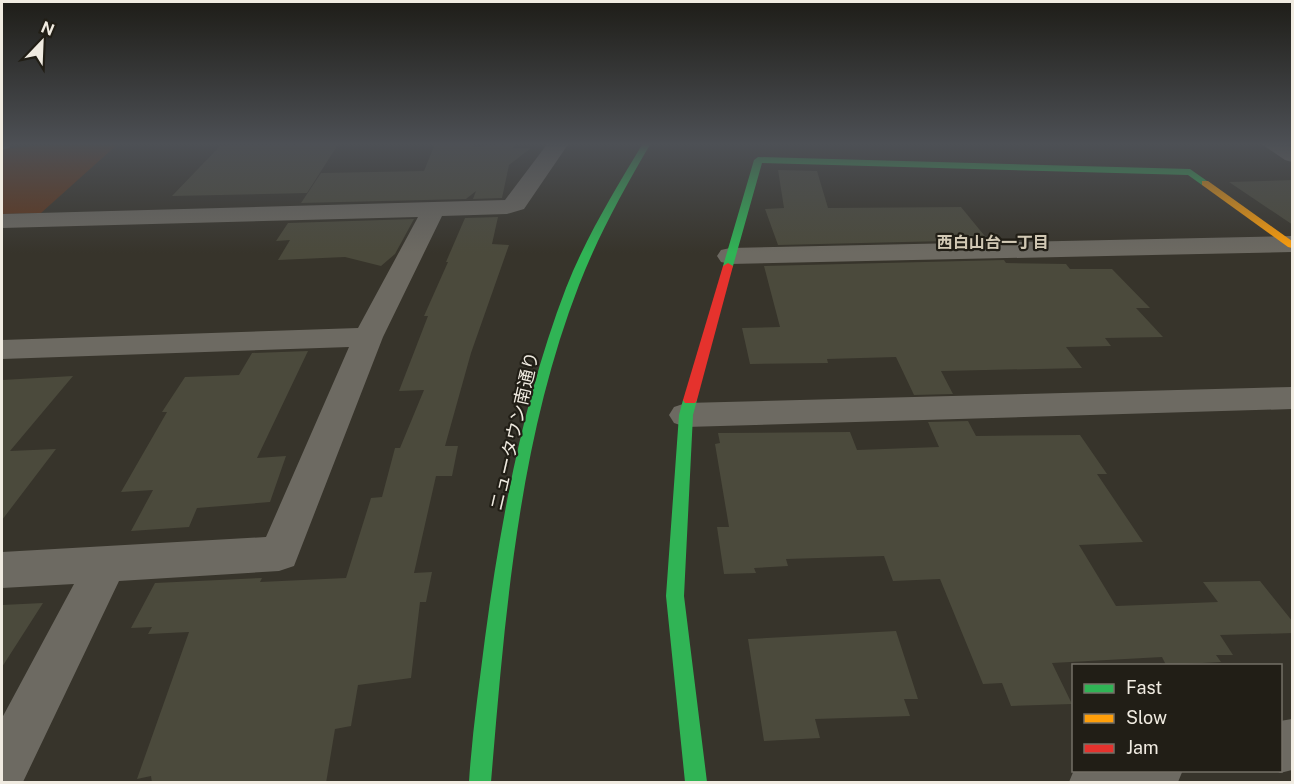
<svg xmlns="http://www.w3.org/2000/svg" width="1294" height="784" font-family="'Public Sans','Noto Sans JP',sans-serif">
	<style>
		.green { fill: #60351a }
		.building { fill: #4b4a3c }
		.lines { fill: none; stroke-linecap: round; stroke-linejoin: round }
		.street { fill: #6d6a62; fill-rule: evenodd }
		.fast { fill: #30b455; fill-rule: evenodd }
		.slow { fill: #ff9f0a; fill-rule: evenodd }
		.jam { fill: #e5322d; fill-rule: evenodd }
		.labels { text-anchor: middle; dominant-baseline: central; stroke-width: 4.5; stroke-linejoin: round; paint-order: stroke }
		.far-neighbourhood-label { font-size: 16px; font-weight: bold; fill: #d2c9b5; stroke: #211e16 }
		.street-label { font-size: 18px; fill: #f0ebe1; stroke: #211e16 }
	</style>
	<rect width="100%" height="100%" fill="#37342b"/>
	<!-- green -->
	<path class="green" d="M 119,143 L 41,213 L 2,214 L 2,149 L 55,144 Z"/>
	<!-- building -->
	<path class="building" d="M 339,143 L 307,193 L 172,196 L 220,146 Z
		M 474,143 L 473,147 L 514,143 L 513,148 L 531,148 L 509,165 L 502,198 L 473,199 L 476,191 L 466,199 L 301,203 L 321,173 L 424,171 L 435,144 Z
		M 778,170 L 817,171 L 828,208 L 961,207 L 988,240 L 778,245 L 765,209 L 784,208 Z
		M 1293,180 L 1293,225 L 1229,182 Z
		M 498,217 L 492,244 L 509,245 L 471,353 L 445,446 L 458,446 L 452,476 L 436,476 L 414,573 L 432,572 L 426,602 L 420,602 L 411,678 L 358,685 L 351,726 L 335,729 L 326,783 L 152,783 L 151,776 L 137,779 L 189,632 L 148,634 L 152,627 L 131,628 L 155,583 L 262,578 L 260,582 L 346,578 L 371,498 L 382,497 L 395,448 L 400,448 L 424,390 L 399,391 L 428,316 L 424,316 L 448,262 L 446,262 L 465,218 Z
		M 414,219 L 395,254 L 381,266 L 345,257 L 278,260 L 290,240 L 276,241 L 288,223 Z
		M 1004,260 L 1006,263 L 1066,264 L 1070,269 L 1112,269 L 1150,308 L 1136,308 L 1163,337 L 1105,338 L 1111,346 L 1066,347 L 1082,368 L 941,371 L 953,394 L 914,395 L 896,357 L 827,359 L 828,363 L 750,364 L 742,328 L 780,327 L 764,266 Z
		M 308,351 L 257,458 L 286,456 L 270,502 L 197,508 L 189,527 L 131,531 L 153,490 L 121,492 L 167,412 L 162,412 L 185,377 L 239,375 L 252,353 Z
		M 73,376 L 10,451 L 56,449 L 2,520 L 2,380 Z
		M 968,421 L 976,436 L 1080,435 L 1107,474 L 1097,474 L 1143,542 L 1079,545 L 1116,606 L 1218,602 L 1203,582 L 1260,581 L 1293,622 L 1293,633 L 1220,635 L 1233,655 L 1216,655 L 1221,662 L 1166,665 L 1162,657 L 1052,663 L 1072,704 L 1011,706 L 1002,683 L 983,684 L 940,579 L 893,581 L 884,556 L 786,559 L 788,566 L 754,568 L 756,573 L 724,574 L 717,527 L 729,527 L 715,444 L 720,443 L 718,433 L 850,432 L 857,450 L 939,447 L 928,422 Z
		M 43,603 L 2,667 L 2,605 Z
		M 896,631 L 918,699 L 904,699 L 910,716 L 815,719 L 820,738 L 764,741 L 748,639 Z"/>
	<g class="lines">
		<!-- street -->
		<path class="street" d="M 2,143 L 12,143 L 12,144 L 9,148 L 2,150 Z
			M 548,143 L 569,143 L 524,209 L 507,214 L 442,216 L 383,337 L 294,566 L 279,571 L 119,581 L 23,782 L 2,782 L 2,718 L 74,584 L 2,588 L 2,552 L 266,537 L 349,347 L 2,359 L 2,340 L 358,328 L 418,217 L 2,228 L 2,214 L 505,200 Z
			M 1260,143 L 1285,143 L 1292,148 L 1292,162 L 1285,160 Z
			M 1292,236 L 1292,252 L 730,264 L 721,262 L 717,256 L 721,250 L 730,248 Z
			M 1292,387 L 1292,409 L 686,427 L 674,423 L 669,415 L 674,407 L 686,403 Z
			M 1292,719 L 1292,770 L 1280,773 L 1275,770 L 1280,770 L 1280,721 Z
			M 1074,770 L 1183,770 L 1178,782 L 1069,782 Z"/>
		<!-- fast -->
		<path class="fast" d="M 643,143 L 651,143 C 624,189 598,236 579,285 C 518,442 505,616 491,782 L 469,782 C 472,734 479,686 485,638 C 501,519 523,400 566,288 C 586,237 615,190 643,143 Z
			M 758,157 L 1190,169 L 1210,183 L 1202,185 L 1188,175 L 762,163 L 733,266 L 732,268 L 724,268 L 723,266 L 754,160 Z
			M 690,395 L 697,400 L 693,415 L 684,596 L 707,782 L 685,782 L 666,596 L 679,415 L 683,400 Z"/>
		<!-- slow -->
		<path class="slow" d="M 1202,181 L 1208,181 L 1292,241 L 1292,248 L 1288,247 L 1202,185 Z"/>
		<!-- jam -->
		<path class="jam" d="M 728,263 L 733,266 L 697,400 L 695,403 L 685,403 L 683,400 L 723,266 Z"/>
	</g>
	<!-- sky -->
	<linearGradient id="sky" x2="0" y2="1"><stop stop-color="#1e1d18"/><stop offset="0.57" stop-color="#4d5055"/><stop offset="1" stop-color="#4d5055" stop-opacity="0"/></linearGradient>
	<rect width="1294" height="253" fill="url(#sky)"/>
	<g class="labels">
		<!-- far-neighbourhood labels -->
		<g class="far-neighbourhood-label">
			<text x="993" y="242">西白山台一丁目</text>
		</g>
		<!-- street labels -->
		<g class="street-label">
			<text transform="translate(514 431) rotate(-77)">ニュータウン南通り</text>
		</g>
	</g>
	<!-- border -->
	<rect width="1294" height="784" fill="none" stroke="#f0ebe1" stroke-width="6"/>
	<!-- legend -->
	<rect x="1072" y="664" width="210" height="108" fill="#211e16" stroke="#747067" stroke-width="1.5"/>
	<rect x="1084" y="684" width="30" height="9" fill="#30b455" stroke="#747067" stroke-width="1.5"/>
	<text x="1126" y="694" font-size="18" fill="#f0ebe1">Fast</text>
	<rect x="1084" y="714" width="30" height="9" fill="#ff9f0a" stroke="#747067" stroke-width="1.5"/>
	<text x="1126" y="724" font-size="18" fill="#f0ebe1">Slow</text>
	<rect x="1084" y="744" width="30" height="9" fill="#e5322d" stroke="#747067" stroke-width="1.5"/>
	<text x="1126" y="754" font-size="18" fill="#f0ebe1">Jam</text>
	<!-- north arrow -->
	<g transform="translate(42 42) rotate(23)" stroke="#211e16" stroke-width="4.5" paint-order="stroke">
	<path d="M0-4.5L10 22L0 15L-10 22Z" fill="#f0ebe1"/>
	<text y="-9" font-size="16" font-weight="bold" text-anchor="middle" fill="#f0ebe1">N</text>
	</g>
</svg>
